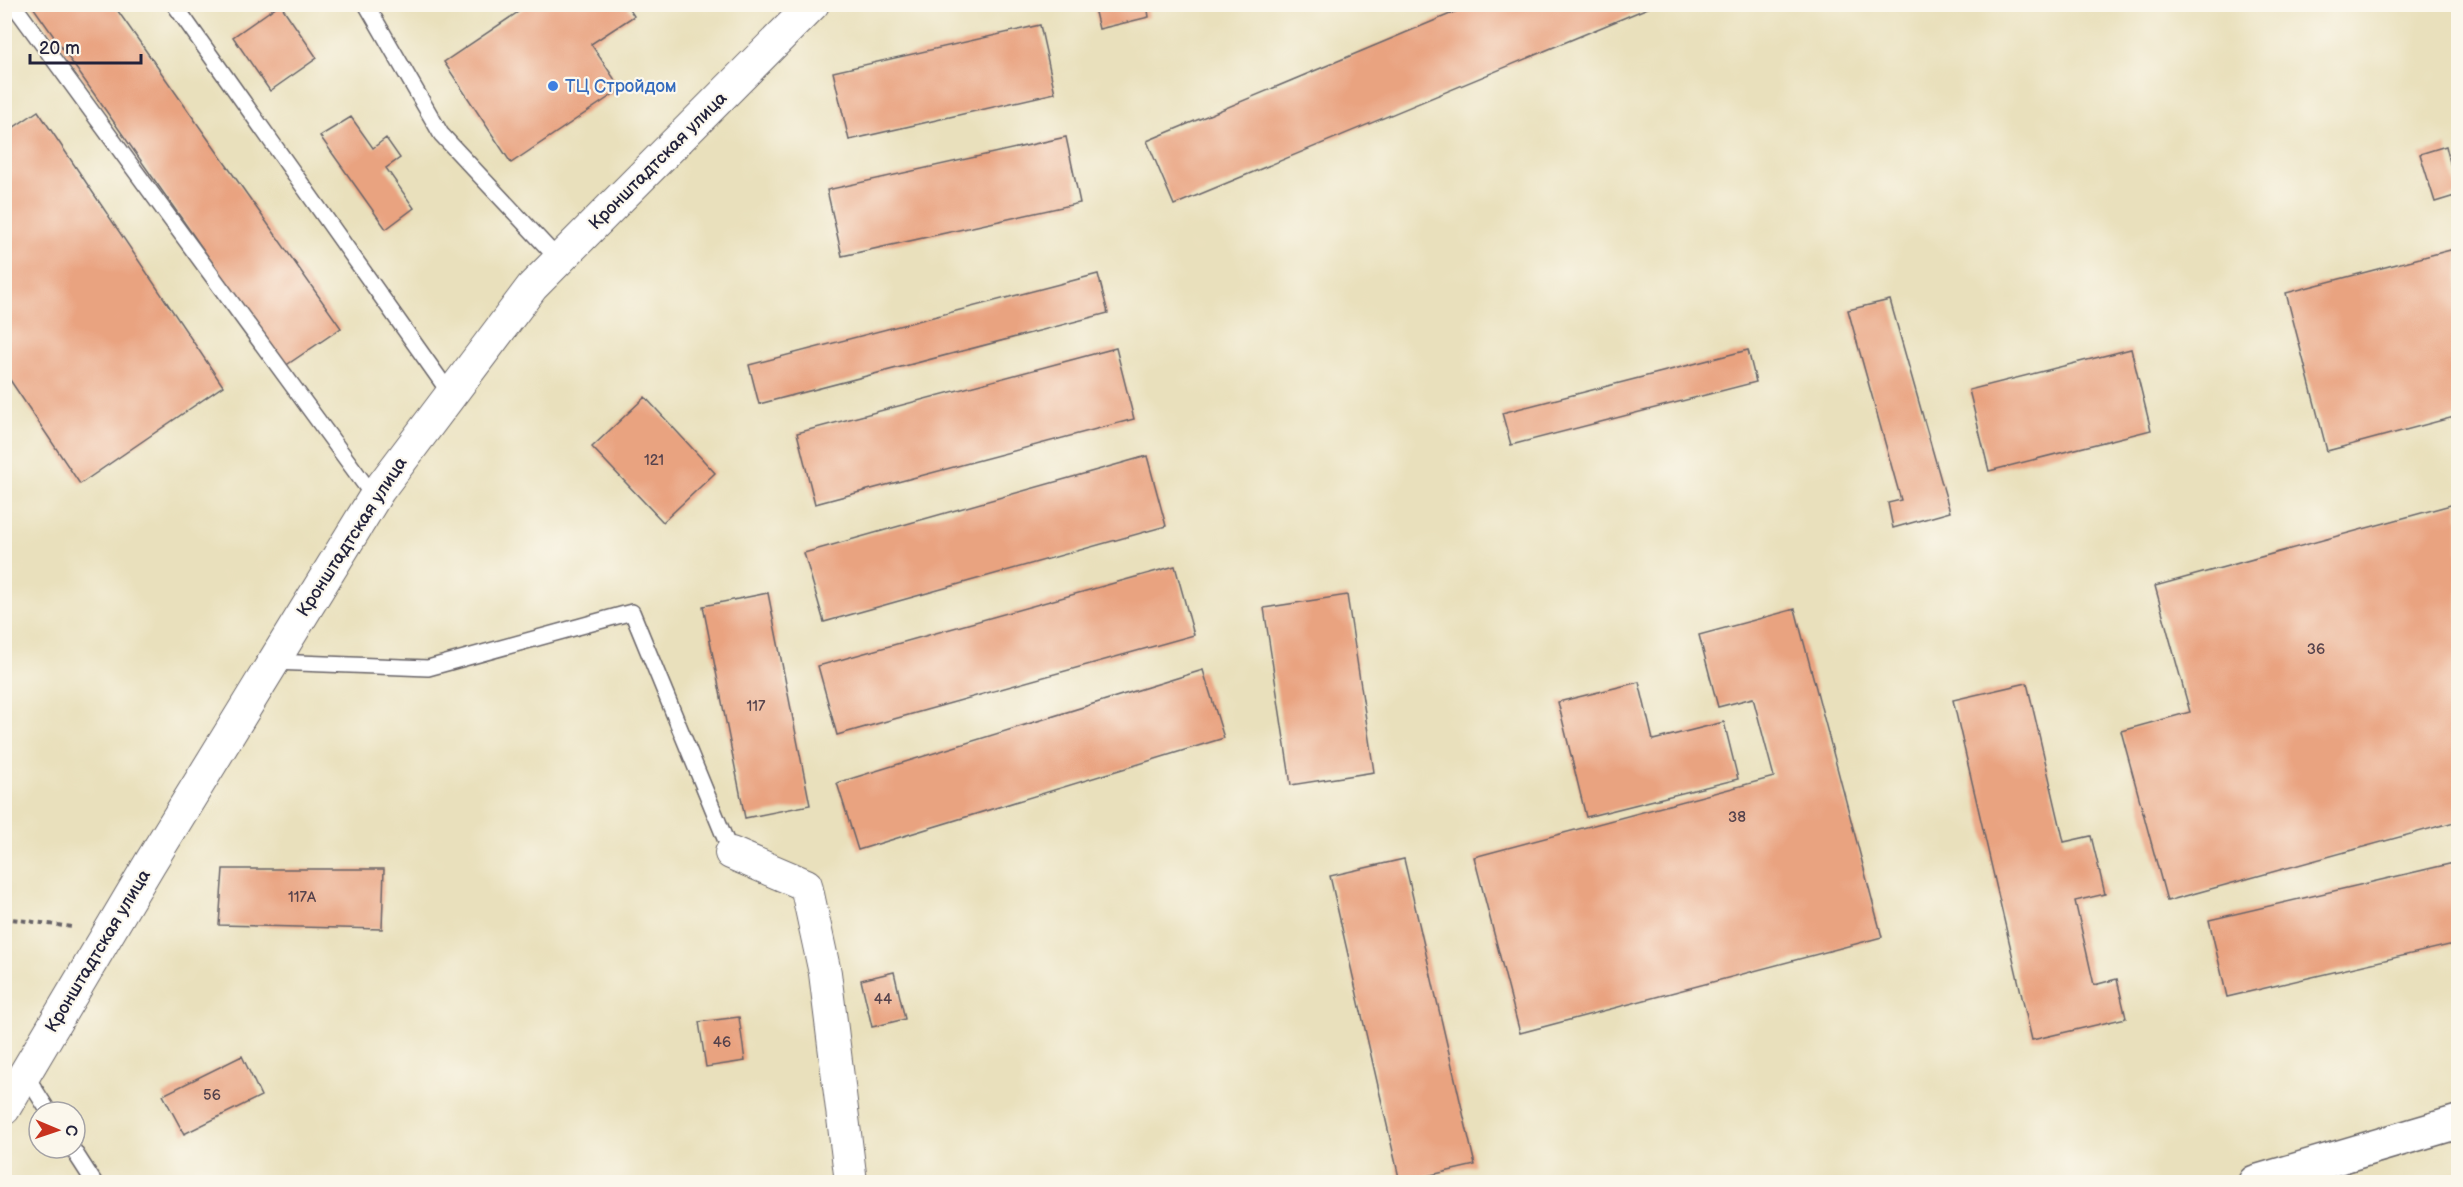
<svg xmlns="http://www.w3.org/2000/svg" width="2463" height="1187" font-family="'Balsamiq Sans',sans-serif">
	<style>
		.building { fill: #e9a380 }
		.lines { fill: none; stroke-linecap: round; stroke-linejoin: round }
		.lane-casing { stroke: #686468; stroke-width: 18 }
		.street-casing { stroke: #686468; stroke-width: 34 }
		.primary-casing { stroke: #686468; stroke-width: 36 }
		.path { stroke: #686468; stroke-width: 4; stroke-dasharray: 4.5 4.5; stroke-linecap: butt }
		.lane { stroke: #fff; stroke-width: 15 }
		.street { stroke: #fff; stroke-width: 32 }
		.primary { stroke: #fff; stroke-width: 33 }
		.shop-dot { fill: #3f7fe0; stroke: #fbf7ec; stroke-width: 2 }
		.labels { text-anchor: middle; dominant-baseline: central; stroke-width: 4.5; stroke-linejoin: round; paint-order: stroke }
		.number-label { font-size: 15px; fill: #54424c }
		.shop-label { font-size: 18px; fill: #366cbe; stroke: #fbf7ec; text-anchor: start }
		.street-label { font-size: 18px; fill: #22223b; stroke: #fbf7ec }
	</style>
	<rect width="100%" height="100%" fill="#fbf7ec"/>
	<filter id="ink" filterUnits="userSpaceOnUse"><feTurbulence type="fractalNoise" baseFrequency=".0167" numOctaves="2"/><feDisplacementMap in="SourceGraphic" scale="12" xChannelSelector="R" yChannelSelector="G"/><feConvolveMatrix kernelMatrix="1 2 1 2 8 2 1 2 1" color-interpolation-filters="sRGB"/></filter>
	<filter id="wash" filterUnits="userSpaceOnUse"><feTurbulence type="fractalNoise" baseFrequency=".008" numOctaves="4" result="noise"/><feDisplacementMap in="SourceGraphic" scale="24" xChannelSelector="R" yChannelSelector="G"/><feGaussianBlur stdDeviation="1.35" result="paint"/><feColorMatrix in="noise" values="0 0 0 0 0 0 0 0 0 0 0 0 0 0 0 0 0 1.4 0 .05"/><feComposite in="paint" operator="in"/></filter>
	<g filter="url(#wash)">
		<rect width="100%" height="100%" fill="#e9e0bc"/>
		<g id="blocks">
			<!-- building -->
			<path class="building" d="M 31,4 L 113,4 L 341,328 L 285,366 Z
				M 280,4 L 317,58 L 270,91 L 233,37 Z
				M 530,4 L 626,4 L 634,16 L 591,44 L 621,89 L 511,163 L 444,62 Z
				M 1093,4 L 1147,4 L 1149,17 L 1099,29 Z
				M 1474,4 L 1655,5 L 1174,205 L 1147,141 Z
				M 1040,25 L 1055,93 L 849,140 L 833,72 Z
				M 38,111 L 223,386 L 80,484 L 4,371 L 4,134 Z
				M 351,117 L 373,148 L 386,138 L 400,158 L 386,168 L 414,208 L 386,229 L 320,136 Z
				M 1066,137 L 1080,203 L 842,256 L 827,190 Z
				M 2446,146 L 2458,195 L 2435,202 L 2420,154 Z
				M 2458,248 L 2458,416 L 2327,451 L 2286,293 Z
				M 1098,274 L 1108,313 L 759,404 L 749,365 Z
				M 1890,300 L 1950,512 L 1893,528 L 1888,503 L 1901,500 L 1848,310 Z
				M 1116,348 L 1134,419 L 815,504 L 797,433 Z
				M 2131,349 L 2151,430 L 1989,471 L 1969,390 Z
				M 1748,350 L 1756,382 L 1511,445 L 1502,413 Z
				M 645,397 L 715,473 L 663,522 L 592,447 Z
				M 1147,456 L 1166,526 L 824,622 L 804,553 Z
				M 2458,503 L 2458,821 L 2167,901 L 2121,731 L 2190,712 L 2155,586 Z
				M 1175,566 L 1194,635 L 837,735 L 818,666 Z
				M 768,593 L 810,805 L 745,818 L 703,606 Z
				M 1347,595 L 1374,772 L 1291,785 L 1264,608 Z
				M 1795,609 L 1882,937 L 1520,1033 L 1474,857 L 1774,777 L 1753,698 L 1718,707 L 1699,635 Z
				M 1203,670 L 1224,738 L 858,850 L 837,783 Z
				M 1639,682 L 1653,740 L 1724,722 L 1738,779 L 1586,817 L 1558,702 Z
				M 2027,683 L 2064,842 L 2091,836 L 2105,894 L 2075,901 L 2094,985 L 2117,979 L 2126,1018 L 2032,1040 L 1953,700 Z
				M 1404,859 L 1475,1165 L 1400,1182 L 1330,876 Z
				M 2458,862 L 2458,943 L 2227,997 L 2209,920 Z
				M 223,869 L 384,869 L 382,929 L 219,925 Z
				M 894,972 L 905,1019 L 872,1027 L 861,980 Z
				M 739,1017 L 745,1061 L 706,1067 L 699,1022 Z
				M 242,1056 L 261,1096 L 184,1134 L 163,1095 Z"/>
		</g>
	</g>
	<g filter="url(#ink)">
		<use href="#blocks" fill-opacity="0" stroke="#686468" stroke-width="1.5"/>
		<g class="lines">
			<defs>
				<path id="lane" d="M 13,4 L 374,497
					M 174,4 L 451,395
					M 366,4 L 441,134 L 559,260
					M 273,662 L 428,668 L 632,612 L 731,853
					M 25,1074 L 49,1112
					M 72,1148 L 94,1182"/>
				<path id="street" d="M 731,853 L 806,885 L 825,973 L 851,1182
					M 4,1109 L 150,863 L 379,490 L 532,287 L 813,4"/>
				<path id="primary" d="M 2255,1182 L 2458,1122"/>
			</defs>
			<!-- lane casing -->
			<use href="#lane" class="lane-casing"/>
			<!-- street casing -->
			<use href="#street" class="street-casing"/>
			<!-- primary casing -->
			<use href="#primary" class="primary-casing"/>
			<!-- path -->
			<path class="path" d="M 4,918 L 72,927"/>
			<!-- lane -->
			<use href="#lane" class="lane"/>
			<!-- street -->
			<use href="#street" class="street"/>
			<!-- primary -->
			<use href="#primary" class="primary"/>
		</g>
	</g>
	<!-- markers -->
	<circle class="shop-dot" cx="553" cy="86" r="6"/>
	<g class="labels">
		<!-- number labels -->
		<g class="number-label">
			<text x="654" y="460">121</text>
			<text x="2316" y="649">36</text>
			<text x="756" y="706">117</text>
			<text x="1737" y="817">38</text>
			<text x="302" y="897">117А</text>
			<text x="883" y="999">44</text>
			<text x="722" y="1042">46</text>
			<text x="212" y="1095">56</text>
		</g>
		<!-- shop labels -->
		<g class="shop-label">
			<text x="565" y="86">ТЦ Стройдом</text>
		</g>
		<!-- street labels -->
		<g class="street-label">
			<text transform="translate(658 161) rotate(-45)">Кронштадтская улица</text>
			<text transform="translate(352 537) rotate(-57)">Кронштадтская улица</text>
			<text transform="translate(98 951) rotate(-59)">Кронштадтская улица</text>
		</g>
	</g>
	<!-- margin -->
	<rect width="2463" height="1187" fill="none" stroke="#fbf7ec" stroke-width="24"/>
	<!-- north arrow -->
	<g transform="translate(57 1130) rotate(92)"><circle r="28" fill="#fbf7ec" stroke="#a4a2a5" stroke-width="1.5"/>
	<path d="M0-4.5L10 22L0 15L-10 22Z" fill="#c8321e"/>
	<text y="-9" font-size="16" font-weight="bold" text-anchor="middle" fill="#22223b">С</text>
	</g>
	<!-- scale -->
	<path d="M30 54v9h111v-9" fill="none" stroke="#22223b" stroke-width="3"/>
	<text x="39" y="54" font-size="18" fill="#22223b" stroke="#fbf7ec" stroke-width="4.5" paint-order="stroke">20 m</text>
</svg>
